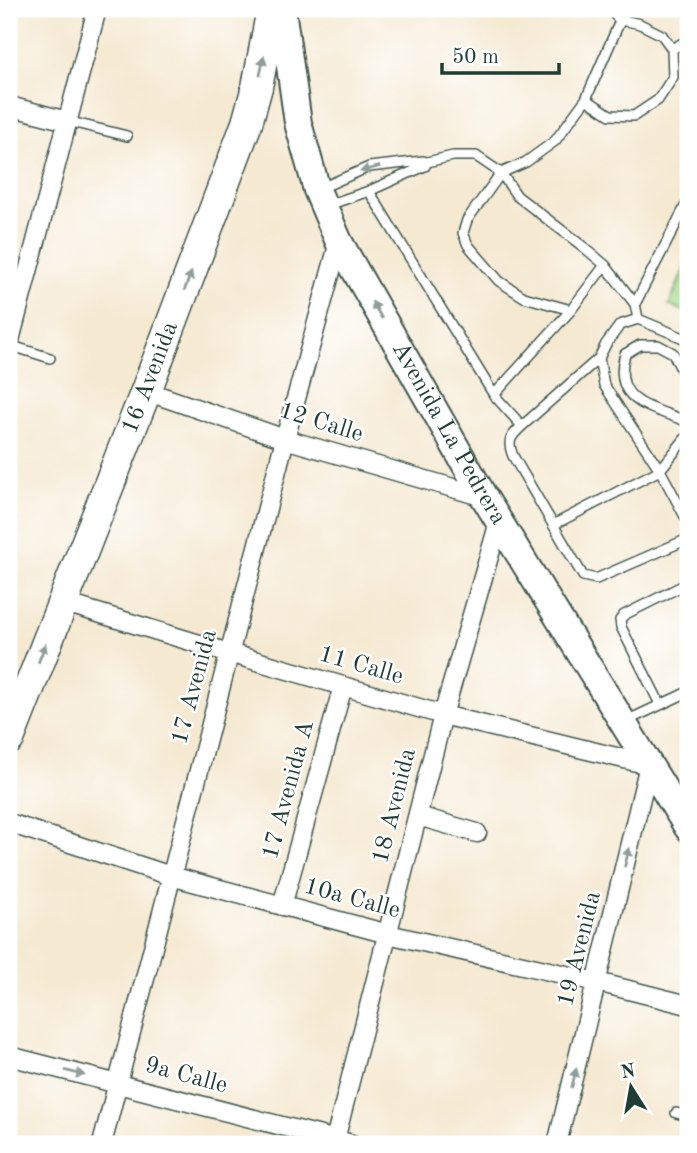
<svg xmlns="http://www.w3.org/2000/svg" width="697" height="1153" font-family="'Old Standard TT',serif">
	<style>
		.green { fill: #a8dc8b; stroke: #648c60; stroke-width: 2 }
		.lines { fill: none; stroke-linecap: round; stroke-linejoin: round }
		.lane-casing { stroke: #3f574c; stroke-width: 12 }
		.street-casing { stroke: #3f574c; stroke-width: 21 }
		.secondary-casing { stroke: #3f574c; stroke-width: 30 }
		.primary-casing { stroke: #3f574c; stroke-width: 33 }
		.lane { stroke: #fff; stroke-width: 9 }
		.street { stroke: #fff; stroke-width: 18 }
		.secondary { stroke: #fff; stroke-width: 26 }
		.primary { stroke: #fff; stroke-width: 30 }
		.oneway { fill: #8f9e9a }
		.labels { text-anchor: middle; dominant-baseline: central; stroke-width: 5; stroke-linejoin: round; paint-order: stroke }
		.street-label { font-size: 24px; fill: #1f3d34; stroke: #fff }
	</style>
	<rect width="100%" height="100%" fill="#fff"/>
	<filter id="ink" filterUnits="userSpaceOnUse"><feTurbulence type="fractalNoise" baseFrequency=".0143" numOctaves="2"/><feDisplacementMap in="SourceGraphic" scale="14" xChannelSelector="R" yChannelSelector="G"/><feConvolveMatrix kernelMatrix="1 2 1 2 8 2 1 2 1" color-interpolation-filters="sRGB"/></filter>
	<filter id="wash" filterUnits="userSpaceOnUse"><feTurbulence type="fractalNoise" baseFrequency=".00686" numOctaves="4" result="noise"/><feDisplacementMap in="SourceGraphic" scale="28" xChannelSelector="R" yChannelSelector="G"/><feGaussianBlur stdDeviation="1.57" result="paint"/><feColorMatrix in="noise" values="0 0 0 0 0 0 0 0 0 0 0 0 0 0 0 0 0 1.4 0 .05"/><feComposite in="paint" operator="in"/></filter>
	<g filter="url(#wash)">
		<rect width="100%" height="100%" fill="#f5e9d2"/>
		<!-- green -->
		<path class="green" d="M 688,260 L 688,313 L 669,305 Z"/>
	</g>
	<g filter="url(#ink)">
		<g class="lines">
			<defs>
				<path id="lane" d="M 610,9 L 620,21
					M 685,9 L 688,10
					M 672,49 L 688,40
					M 67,121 L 127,136
					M 321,188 L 369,167 L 423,161 L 427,162 L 453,156 L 476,156 L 501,173 L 517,196 L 585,248 L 605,265 L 635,304 L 638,319 L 688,340
					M 369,191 L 494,395 L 522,426 L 599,358
					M 325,206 L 369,191 L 425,166 L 427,162
					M 635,304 L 688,201
					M 571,310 L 524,297 L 499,281 L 468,245 L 463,233 L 467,220 L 501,173 L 526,162 L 555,141 L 586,99 L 620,21 L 627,21 L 640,24 L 662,35 L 672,49 L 673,77 L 658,100 L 634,116 L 610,115 L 586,99
					M 638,319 L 620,325 L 606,344 L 599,358 L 604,385 L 660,470 L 688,522
					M 9,345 L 50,358
					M 688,383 L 673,353 L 658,345 L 640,345 L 625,354 C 611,403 652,407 688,422
					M 494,395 L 571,310 L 605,265
					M 522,426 C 510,437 507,441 513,456 L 583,576 L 596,579 L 688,539
					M 553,525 L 660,470 L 688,435
					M 660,704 L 621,627 L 620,620 L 624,615 L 688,583
					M 624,722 L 688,692
					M 676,1113 L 688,1116"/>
				<path id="street" d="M 9,106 L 67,121
					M 9,344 L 97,9
					M 146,391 L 285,439 L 484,497
					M 62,602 L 229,653 L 443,715 L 649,765 L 557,1144
					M 418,816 L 477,833
					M 9,823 L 171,876 L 388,934 L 597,982 L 688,1005
					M 282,906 L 343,686
					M 9,1056 L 352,1144
					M 102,1144 L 285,439 L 339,242
					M 334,1144 L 443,715 L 499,522"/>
				<g id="secondary">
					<path id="s1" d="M 282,9 L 298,123 L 317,190 L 339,242 L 484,497 L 688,828"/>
				</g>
				<g id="primary">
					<path id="s2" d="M 9,739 L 146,391 L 247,123 L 257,87 L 272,9"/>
				</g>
			</defs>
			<!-- lane casing -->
			<use href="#lane" class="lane-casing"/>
			<!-- street casing -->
			<use href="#street" class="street-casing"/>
			<!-- secondary casing -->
			<use href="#secondary" class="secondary-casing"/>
			<!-- primary casing -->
			<use href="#primary" class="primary-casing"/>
			<!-- lane -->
			<use href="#lane" class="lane"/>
			<!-- street -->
			<use href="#street" class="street"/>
			<!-- secondary -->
			<use href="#secondary" class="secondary"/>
			<!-- primary -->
			<use href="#primary" class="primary"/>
		</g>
		<!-- one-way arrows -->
		<defs><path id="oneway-solid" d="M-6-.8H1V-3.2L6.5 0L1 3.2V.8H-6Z" transform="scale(1.75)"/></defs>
		<g class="oneway">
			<use href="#oneway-solid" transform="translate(262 66) rotate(-78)"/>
			<use href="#oneway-solid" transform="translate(370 169) rotate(165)"/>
			<use href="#oneway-solid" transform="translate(188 281) rotate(-69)"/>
			<use href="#oneway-solid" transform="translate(377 310) rotate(-120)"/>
			<use href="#oneway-solid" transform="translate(42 653) rotate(-69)"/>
			<use href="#oneway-solid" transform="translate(627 857) rotate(-76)"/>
			<use href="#oneway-solid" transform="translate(75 1073) rotate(14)"/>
			<use href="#oneway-solid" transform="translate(574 1078) rotate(-76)"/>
		</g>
	</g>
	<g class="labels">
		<!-- street labels -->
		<g class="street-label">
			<text stroke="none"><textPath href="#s2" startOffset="388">16 Avenida</textPath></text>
			<text transform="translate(321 423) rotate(17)">12 Calle</text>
			<text stroke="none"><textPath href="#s1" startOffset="462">Avenida La Pedrera</textPath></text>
			<text transform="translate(361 666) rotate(16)">11 Calle</text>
			<text transform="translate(195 687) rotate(-75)">17 Avenida</text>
			<text transform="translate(289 790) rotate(-75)">17 Avenida A</text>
			<text transform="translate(395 806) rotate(-76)">18 Avenida</text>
			<text transform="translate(352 899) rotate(15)">10a Calle</text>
			<text transform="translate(580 949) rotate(-76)">19 Avenida</text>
			<text transform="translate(186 1076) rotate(15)">9a Calle</text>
		</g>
	</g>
	<!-- margin -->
	<rect width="697" height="1153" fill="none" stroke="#fff" stroke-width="35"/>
	<!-- north arrow -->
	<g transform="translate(631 1087) rotate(349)" stroke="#ffffff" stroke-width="5" paint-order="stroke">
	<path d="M0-5L12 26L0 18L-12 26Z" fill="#1f3d34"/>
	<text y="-10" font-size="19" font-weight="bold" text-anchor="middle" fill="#1f3d34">N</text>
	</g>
	<!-- scale -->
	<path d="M442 63v10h117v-10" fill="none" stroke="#1f3d34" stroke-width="3.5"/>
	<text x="452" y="63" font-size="21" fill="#1f3d34" stroke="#ffffff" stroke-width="5" paint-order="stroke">50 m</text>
</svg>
